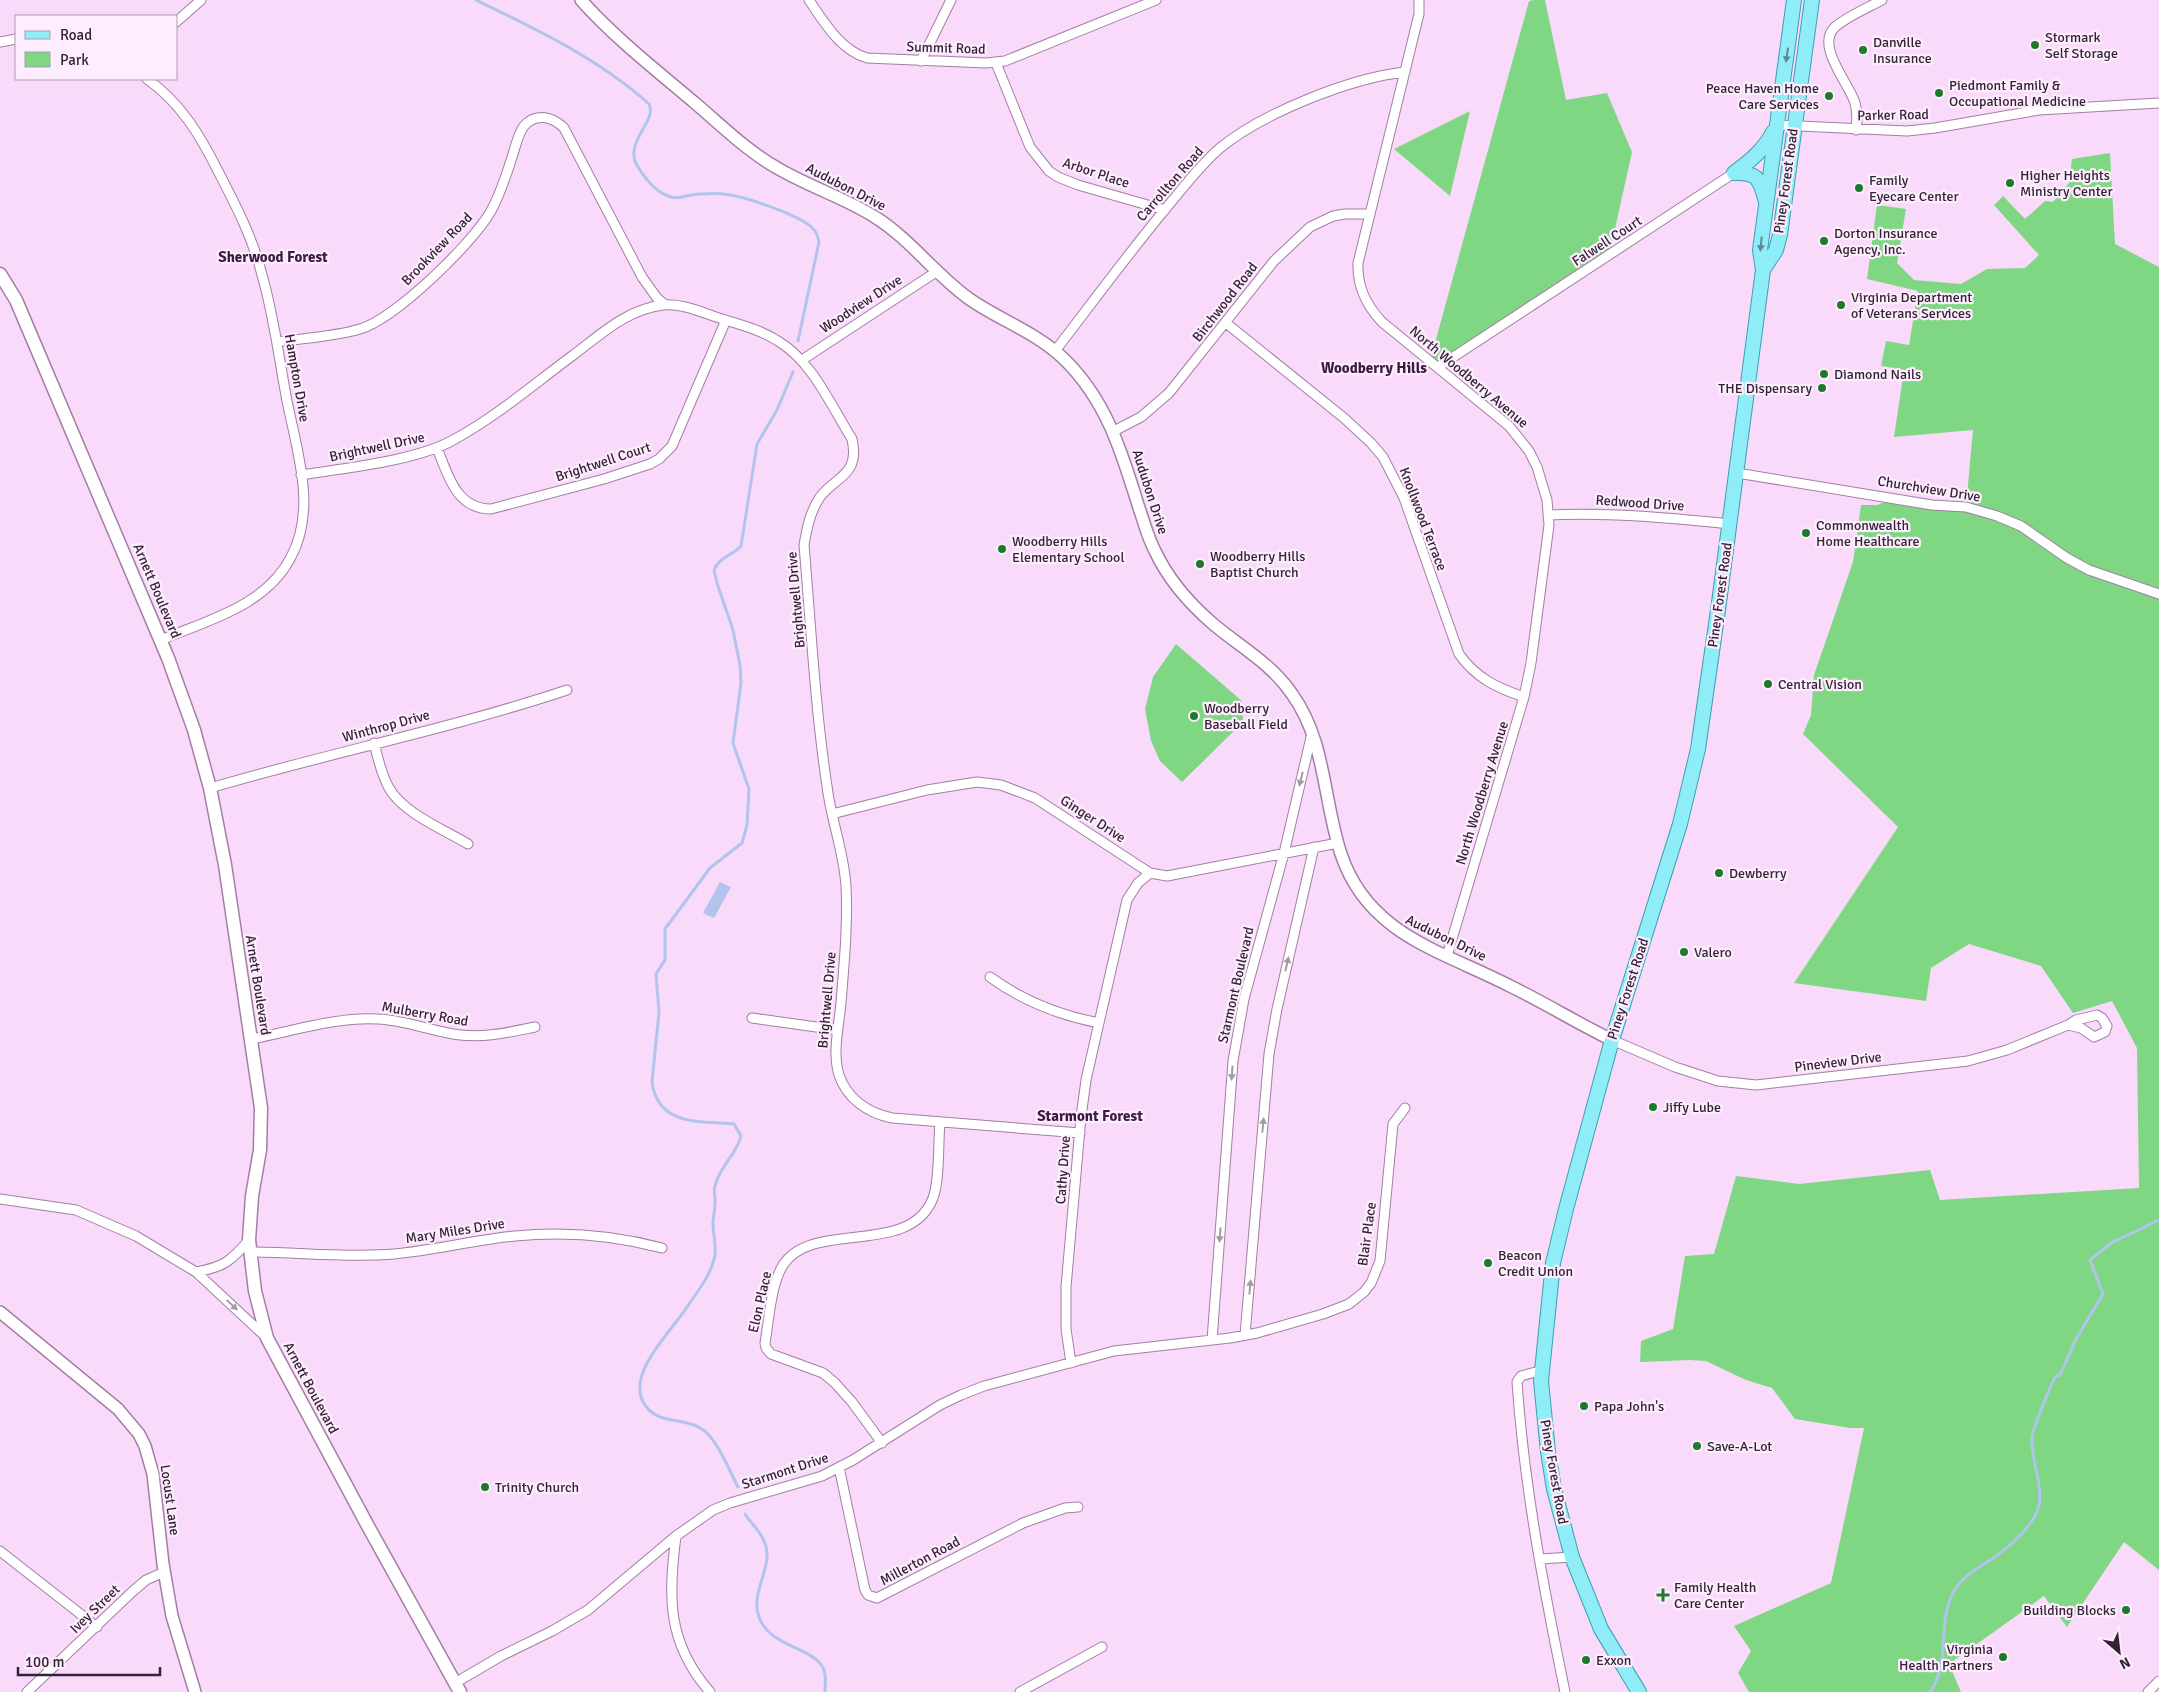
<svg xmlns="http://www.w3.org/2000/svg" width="2159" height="1692" font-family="Signika,sans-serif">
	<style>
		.green { fill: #7fd784 }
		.water { fill: #b0c4ec }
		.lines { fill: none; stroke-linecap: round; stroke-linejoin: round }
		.stream { stroke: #b0c4ec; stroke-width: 3 }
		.minor-casing { stroke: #a37ea4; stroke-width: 11 }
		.tertiary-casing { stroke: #a37ea4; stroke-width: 14 }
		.secondary-casing { stroke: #a37ea4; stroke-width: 15 }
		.primary-casing { stroke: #3d9fb0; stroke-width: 16 }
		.minor { stroke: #fff; stroke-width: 9 }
		.tertiary { stroke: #fff; stroke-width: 11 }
		.secondary { stroke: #fff; stroke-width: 12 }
		.primary { stroke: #8eedf7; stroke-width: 14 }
		.oneway { fill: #608896 }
		.oneway2 { fill: #a39ca4 }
		.poi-dot { fill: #1d7a2a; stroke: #fdedfe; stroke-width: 2 }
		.labels { text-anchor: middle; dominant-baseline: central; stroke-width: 4.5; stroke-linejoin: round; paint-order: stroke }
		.poi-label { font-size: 14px; fill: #332434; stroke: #fdedfe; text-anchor: start }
		.street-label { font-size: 14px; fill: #332434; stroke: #fdedfe }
		.neighbourhood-label { font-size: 15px; font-weight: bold; fill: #3b1c3d; stroke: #fdedfe }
	</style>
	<rect width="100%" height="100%" fill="#fadafb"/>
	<!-- green -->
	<path class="green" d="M 1534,0 L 1545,0 L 1566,100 L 1607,93 L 1632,152 L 1609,256 L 1438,367 L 1430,361 L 1529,1 Z
		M 1470,111 L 1450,196 L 1394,149 Z
		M 2110,153 L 2115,244 L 2159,267 L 2159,1570 L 2124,1542 L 2067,1627 L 2044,1596 L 1949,1664 L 1961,1692 L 1749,1692 L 1738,1673 L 1751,1651 L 1734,1626 L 1831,1583 L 1864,1428 L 1850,1428 L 1795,1419 L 1772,1388 L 1746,1380 L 1706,1361 L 1690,1360 L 1640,1362 L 1641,1341 L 1673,1329 L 1685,1256 L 1714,1254 L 1736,1176 L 1799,1184 L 1930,1170 L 1940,1200 L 2139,1188 L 2137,1048 L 2112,1001 L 2073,1013 L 2041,966 L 1969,944 L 1931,968 L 1926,1001 L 1794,983 L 1898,827 L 1803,734 L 1811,715 L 1814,675 L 1853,562 L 1861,505 L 1878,505 L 1893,497 L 1966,506 L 1973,430 L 1894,437 L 1904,370 L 1881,366 L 1886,341 L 1909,345 L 1918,291 L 1867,279 L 1877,205 L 1906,209 L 1897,263 L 1914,280 L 1961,284 L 1987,269 L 2025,268 L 2039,255 L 1994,205 L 2003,196 L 2025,219 L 2045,201 L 2053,202 L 2069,183 L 2072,159 Z
		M 1176,644 L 1242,701 L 1243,722 L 1182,782 L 1160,761 L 1151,741 L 1145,709 L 1153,677 Z"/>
	<!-- water -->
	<path class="water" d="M 720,882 L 731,887 L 714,918 L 703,913 Z"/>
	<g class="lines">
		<!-- stream -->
		<path class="stream" d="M 476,0 C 536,29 599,59 649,104 C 658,121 622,143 638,167 C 646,180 657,193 671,197 C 680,200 692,193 701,194 C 709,194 717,193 724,194 C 743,196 805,216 815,231 C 817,234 818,238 819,242 L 798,341
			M 738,1487 C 729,1470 721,1448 708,1434 C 688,1414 657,1428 643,1402 C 627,1371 674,1329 689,1304 C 699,1290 713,1271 715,1254 C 716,1244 713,1233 713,1223 C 713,1217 715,1211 715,1204 C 716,1198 713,1191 715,1186 C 719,1167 737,1154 741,1136 L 734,1124 C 699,1121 658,1126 652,1082 L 659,1012 L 656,974 L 665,960 L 665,929 L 710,868 L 742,843 L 747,825 L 749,789 L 733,743 L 741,683 L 740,665 L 733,630 L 717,583 L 714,570 C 718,558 733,555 741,546 L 757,444 L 777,410 L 793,372
			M 745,1514 C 750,1522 759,1530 763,1539 C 777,1565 749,1590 759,1617 C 769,1646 810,1647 822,1666 C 827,1673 825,1684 825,1692
			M 1930,1692 C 1950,1664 1938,1627 1951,1597 C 1959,1577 1979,1568 1995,1557 C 2010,1546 2026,1532 2035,1516 C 2048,1494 2030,1461 2032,1438 C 2033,1426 2048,1393 2053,1381 L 2056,1376 L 2060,1375 L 2076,1339 L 2103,1294 L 2090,1260 L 2111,1243 L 2159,1220"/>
		<defs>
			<path id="minor" d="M 809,0 C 824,22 840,50 867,58 L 986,63 L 1005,61 L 1156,0
				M 1419,0 L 1419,14 L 1358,263 C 1357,287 1366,305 1382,322 L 1509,426 L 1529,451 L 1537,467 L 1547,500 L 1549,525 L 1531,663 L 1524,697 L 1447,956
				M 176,22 L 201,0
				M 0,42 L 16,39
				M 921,61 L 951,0
				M 996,63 L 1030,147 L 1049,171 L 1058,177 L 1078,185 L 1165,210
				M 147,79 C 180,102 200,135 218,171 C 235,204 253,238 262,275 C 274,316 279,359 287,401 C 297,451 317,509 291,557 C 266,606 208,620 161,640
				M 1777,125 L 1907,131 L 1935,128 L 2039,110 L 2159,103
				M 1856,130 C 1857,121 1858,113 1855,103 C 1849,83 1815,46 1835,27 C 1848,16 1867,8 1882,0
				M 1226,323 L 1344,418 L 1371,443 L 1383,457 L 1404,498 L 1459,654 C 1476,678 1497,688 1524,697
				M 277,342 C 304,338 333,337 360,329 C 395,319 473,243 491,211 C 501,193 507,173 513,154 C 516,145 518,134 524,126 C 536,112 553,117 564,128 L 642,277 L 657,298 L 665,305
				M 1055,351 C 1092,303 1128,254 1167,207 C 1184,187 1200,165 1220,148 C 1263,113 1350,78 1405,72
				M 802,360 L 936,272
				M 1438,367 L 1737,171
				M 1114,431 L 1141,417 L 1169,393 L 1274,261 L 1310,227 L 1333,216 L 1345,214 L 1369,214
				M 437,448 C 448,475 456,509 491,509 L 604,479 L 650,464 L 659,459 L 672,446 L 726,320
				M 1737,473 L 1932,505 L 1966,507 L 1997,516 L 2021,526 L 2067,558 L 2089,570 L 2159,594
				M 301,475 C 346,468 417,461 455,439 C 497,416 534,384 572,356 C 600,335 627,309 663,305 C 683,303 703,313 722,319 C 741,325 761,330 778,341 C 813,362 831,406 852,439 C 860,476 836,476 820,497 C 810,512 807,528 804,545 C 811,626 815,707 827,786 C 831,820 844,852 846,886 C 848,925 844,965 841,1003 C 839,1026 832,1052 839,1075 C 847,1099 868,1113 892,1118 L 1080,1133
				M 1548,515 C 1609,512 1669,518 1730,524
				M 374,743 C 378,758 381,774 389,788 C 403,813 443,829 468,844
				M 210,788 C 329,753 450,729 567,690
				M 832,814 L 927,790 L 977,782 L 1001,785 L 1035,798 L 1150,873 L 1167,876 L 1338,843
				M 990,977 C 1023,1001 1058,1015 1099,1023
				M 752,1018 L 838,1030
				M 251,1039 C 289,1032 340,1016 378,1019 C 406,1020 433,1032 460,1035 C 486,1038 510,1032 535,1027
				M 1612,1040 L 1675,1067 L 1718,1081 L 1756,1085 L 1968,1061 L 2007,1050 L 2068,1025 L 2081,1028 L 2094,1037 L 2105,1032 L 2107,1026 L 2102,1018 L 2097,1015 L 2076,1020 L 2068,1025
				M 0,1199 L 76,1210 L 136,1236 L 196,1272 C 224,1267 231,1261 249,1240
				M 250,1252 C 298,1252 347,1258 394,1254 C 435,1250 475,1240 515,1236 C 565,1231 613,1235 662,1248
				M 196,1272 L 267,1338
				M 1245,1335 L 1269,1054 L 1277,1009 L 1314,847
				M 1212,1340 L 1233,1061 L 1244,999 L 1284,853 L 1312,733
				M 1071,1363 L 1066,1329 L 1066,1287 L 1081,1117 L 1086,1080 L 1127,900 L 1138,883 L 1150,873
				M 1543,1370 L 1521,1376 L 1517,1382 C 1524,1486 1544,1590 1565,1692
				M 882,1443 L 852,1402 L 835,1383 L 823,1373 L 771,1354 L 766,1348 L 765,1343 C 769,1320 771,1284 783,1265 C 812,1219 910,1258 933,1198 C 940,1180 938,1143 940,1122
				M 839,1467 L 865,1590 L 868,1595 L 877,1598 L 1023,1523 L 1065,1508 L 1078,1507
				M 676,1536 C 668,1597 667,1643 710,1692
				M 0,1551 L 97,1627
				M 1540,1559 L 1572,1557
				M 455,1683 L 501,1656 L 552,1631 L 588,1610 L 676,1536 L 713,1510 L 730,1503 L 822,1476 L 853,1460 L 940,1405 L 961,1395 L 984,1386 L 1114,1351 L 1230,1338 L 1257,1333 L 1323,1314 L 1349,1304 L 1364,1292 L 1371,1283 L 1380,1261 L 1393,1124 L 1405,1108
				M 27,1692 L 132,1592 L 146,1580 L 164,1572
				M 1020,1692 L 1102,1647
				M 2148,1692 L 2159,1681"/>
			<path id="tertiary" d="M 581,0 C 615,38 656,70 695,103 C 722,126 748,152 779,169 C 810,187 845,198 875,217 C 910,239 934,273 968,298 C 999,320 1036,332 1064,359 C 1107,401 1122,453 1139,508 C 1144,522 1148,538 1155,551 C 1168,579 1189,603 1212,623 C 1240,647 1271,663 1292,694 C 1326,741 1323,800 1341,854 C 1368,935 1442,951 1510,986 C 1545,1003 1577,1023 1612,1040
				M 0,1312 L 118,1409 L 139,1434 L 145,1446 L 153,1474 L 163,1564 L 172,1616 L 195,1692"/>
			<path id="secondary" d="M 0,274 L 16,300 L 168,658 L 194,730 L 210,788 L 225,865 L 261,1108 L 260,1150 L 252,1196 L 249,1240 L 255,1291 L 267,1338 L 369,1528 L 460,1692"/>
			<path id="primary" d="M 1734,173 C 1750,161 1764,150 1773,132
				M 1734,173 C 1756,172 1760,178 1765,199
				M 1763,270 L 1776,250 L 1780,235 L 1812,0
				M 1639,1692 L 1601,1629 L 1572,1557 L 1554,1489 L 1548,1452 L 1541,1381 L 1553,1263 L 1566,1209 L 1612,1040 L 1680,824 L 1698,749 L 1718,610 L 1763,270 L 1760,250 L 1794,0"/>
		</defs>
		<!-- minor casing -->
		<use href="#minor" class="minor-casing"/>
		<!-- tertiary casing -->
		<use href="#tertiary" class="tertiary-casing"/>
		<!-- secondary casing -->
		<use href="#secondary" class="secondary-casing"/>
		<!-- primary casing -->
		<use href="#primary" class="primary-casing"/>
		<!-- minor -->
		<use href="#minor" class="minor"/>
		<!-- tertiary -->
		<use href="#tertiary" class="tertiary"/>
		<!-- secondary -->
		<use href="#secondary" class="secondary"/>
		<!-- primary -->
		<use href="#primary" class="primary"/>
	</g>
	<!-- one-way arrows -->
	<defs><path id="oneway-solid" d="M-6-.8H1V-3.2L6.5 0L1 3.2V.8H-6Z" transform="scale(1.25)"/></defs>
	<g class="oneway">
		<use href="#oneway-solid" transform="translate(1787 55) rotate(98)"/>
		<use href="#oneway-solid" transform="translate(1761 244) rotate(95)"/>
	</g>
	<g class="oneway2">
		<use href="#oneway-solid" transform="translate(1301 779) rotate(103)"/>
		<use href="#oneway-solid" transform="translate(1287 964) rotate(-77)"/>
		<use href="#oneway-solid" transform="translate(1232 1073) rotate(94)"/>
		<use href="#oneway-solid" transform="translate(1263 1125) rotate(-85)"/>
		<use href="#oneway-solid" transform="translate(1220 1235) rotate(94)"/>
		<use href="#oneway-solid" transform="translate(1250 1287) rotate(-85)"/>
		<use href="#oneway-solid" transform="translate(232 1305) rotate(43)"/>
	</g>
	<!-- markers -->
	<g class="poi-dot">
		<circle cx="2035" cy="45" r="5"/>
		<circle cx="1863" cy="50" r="5"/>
		<circle cx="1939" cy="93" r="5"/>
		<circle cx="1829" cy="96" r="5"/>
		<circle cx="2010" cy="183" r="5"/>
		<circle cx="1859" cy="188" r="5"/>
		<circle cx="1824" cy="241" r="5"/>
		<circle cx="1841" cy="305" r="5"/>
		<circle cx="1824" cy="374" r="5"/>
		<circle cx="1822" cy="388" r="5"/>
		<circle cx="1806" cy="533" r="5"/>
		<circle cx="1002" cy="549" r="5"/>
		<circle cx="1200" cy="564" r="5"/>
		<circle cx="1768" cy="684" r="5"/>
		<circle cx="1194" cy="716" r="5"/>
		<circle cx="1719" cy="873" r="5"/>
		<circle cx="1684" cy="952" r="5"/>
		<circle cx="1653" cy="1107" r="5"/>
		<circle cx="1488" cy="1263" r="5"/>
		<circle cx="1584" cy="1406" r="5"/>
		<circle cx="1697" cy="1446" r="5"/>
		<circle cx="485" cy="1487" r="5"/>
		<path d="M1660.5 1587.5h5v5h5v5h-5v5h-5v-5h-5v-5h5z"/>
		<circle cx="2126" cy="1610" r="5"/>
		<circle cx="2003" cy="1657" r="5"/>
		<circle cx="1586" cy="1660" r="5"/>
	</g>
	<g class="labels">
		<!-- poi labels -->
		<g class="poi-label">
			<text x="2045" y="37">Stormark<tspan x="2045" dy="16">Self Storage</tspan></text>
			<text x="1873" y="42">Danville<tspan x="1873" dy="16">Insurance</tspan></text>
			<text x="1949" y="85">Piedmont Family &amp;<tspan x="1949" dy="16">Occupational Medicine</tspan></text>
			<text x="1819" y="88" text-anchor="end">Peace Haven Home<tspan x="1819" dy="16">Care Services</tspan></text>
			<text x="2020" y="175">Higher Heights<tspan x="2020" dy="16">Ministry Center</tspan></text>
			<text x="1869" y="180">Family<tspan x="1869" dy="16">Eyecare Center</tspan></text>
			<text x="1834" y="233">Dorton Insurance<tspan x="1834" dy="16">Agency, Inc.</tspan></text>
			<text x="1851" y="297">Virginia Department<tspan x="1851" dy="16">of Veterans Services</tspan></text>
			<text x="1834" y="374">Diamond Nails</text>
			<text x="1812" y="388" text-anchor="end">THE Dispensary</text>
			<text x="1816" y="525">Commonwealth<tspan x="1816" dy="16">Home Healthcare</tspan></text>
			<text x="1012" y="541">Woodberry Hills<tspan x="1012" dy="16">Elementary School</tspan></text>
			<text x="1210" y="556">Woodberry Hills<tspan x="1210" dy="16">Baptist Church</tspan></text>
			<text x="1778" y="684">Central Vision</text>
			<text x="1204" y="708">Woodberry<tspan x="1204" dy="16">Baseball Field</tspan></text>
			<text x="1729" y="873">Dewberry</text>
			<text x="1694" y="952">Valero</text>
			<text x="1663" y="1107">Jiffy Lube</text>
			<text x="1498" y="1255">Beacon<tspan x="1498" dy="16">Credit Union</tspan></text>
			<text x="1594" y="1406">Papa John's</text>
			<text x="1707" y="1446">Save-A-Lot</text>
			<text x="495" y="1487">Trinity Church</text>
			<text x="1674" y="1587">Family Health<tspan x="1674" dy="16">Care Center</tspan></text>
			<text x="2116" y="1610" text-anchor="end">Building Blocks</text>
			<text x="1993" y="1649" text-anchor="end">Virginia<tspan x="1993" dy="16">Health Partners</tspan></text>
			<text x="1596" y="1660">Exxon</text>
		</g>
		<!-- street labels -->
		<g class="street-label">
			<text transform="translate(946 48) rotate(2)">Summit Road</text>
			<text transform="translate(1893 115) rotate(-1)">Parker Road</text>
			<text transform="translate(1096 173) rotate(18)">Arbor Place</text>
			<text transform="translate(1786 181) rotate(-82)">Piney Forest Road</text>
			<text transform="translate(1170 184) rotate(-49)">Carrollton Road</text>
			<text transform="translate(846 187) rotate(27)">Audubon Drive</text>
			<text transform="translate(1607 241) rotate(-33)">Falwell Court</text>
			<text transform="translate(437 249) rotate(-46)">Brookview Road</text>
			<text transform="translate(1225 302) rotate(-52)">Birchwood Road</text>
			<text transform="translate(861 304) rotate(-33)">Woodview Drive</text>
			<text transform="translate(1469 377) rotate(40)">North Woodberry Avenue</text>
			<text transform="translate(297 378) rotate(80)">Hampton Drive</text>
			<text transform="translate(377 447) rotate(-12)">Brightwell Drive</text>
			<text transform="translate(603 462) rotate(-18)">Brightwell Court</text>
			<text transform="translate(1929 489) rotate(9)">Churchview Drive</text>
			<text transform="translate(1150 492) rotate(72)">Audubon Drive</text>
			<text transform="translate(1640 503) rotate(4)">Redwood Drive</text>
			<text transform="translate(1423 519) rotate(69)">Knollwood Terrace</text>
			<text transform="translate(157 591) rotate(67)">Arnett Boulevard</text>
			<text transform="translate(1720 595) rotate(-82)">Piney Forest Road</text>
			<text transform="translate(796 600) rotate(-95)">Brightwell Drive</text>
			<text transform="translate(386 726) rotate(-15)">Winthrop Drive</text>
			<text transform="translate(1482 793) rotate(-73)">North Woodberry Avenue</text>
			<text transform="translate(1093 819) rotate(33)">Ginger Drive</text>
			<text transform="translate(1446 938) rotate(26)">Audubon Drive</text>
			<text transform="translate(258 985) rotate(81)">Arnett Boulevard</text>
			<text transform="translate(1236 985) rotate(-77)">Starmont Boulevard</text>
			<text transform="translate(1628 989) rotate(-72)">Piney Forest Road</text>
			<text transform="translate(827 1000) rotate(-85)">Brightwell Drive</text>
			<text transform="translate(425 1014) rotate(10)">Mulberry Road</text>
			<text transform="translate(1838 1062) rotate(-7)">Pineview Drive</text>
			<text transform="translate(1063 1170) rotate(-86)">Cathy Drive</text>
			<text transform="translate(455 1231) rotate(-9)">Mary Miles Drive</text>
			<text transform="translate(1367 1234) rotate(-82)">Blair Place</text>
			<text transform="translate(760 1302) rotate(-77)">Elon Place</text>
			<text transform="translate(311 1388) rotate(62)">Arnett Boulevard</text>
			<text transform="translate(785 1471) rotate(-18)">Starmont Drive</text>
			<text transform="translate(1554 1472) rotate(80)">Piney Forest Road</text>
			<text transform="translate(170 1500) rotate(82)">Locust Lane</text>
			<text transform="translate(920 1561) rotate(-28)">Millerton Road</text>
			<text transform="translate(95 1609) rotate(-44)">Ivey Street</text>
		</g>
		<!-- neighbourhood labels -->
		<g class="neighbourhood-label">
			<text x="273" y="257">Sherwood Forest</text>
			<text x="1374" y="368">Woodberry Hills</text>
			<text x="1090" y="1116">Starmont Forest</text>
		</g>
	</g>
	<!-- legend -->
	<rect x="15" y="15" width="162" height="65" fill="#fdedfe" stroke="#ac9dad"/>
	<rect x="25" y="31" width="25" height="8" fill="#8eedf7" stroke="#ac9dad"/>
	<text x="60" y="40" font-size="15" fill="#332434">Road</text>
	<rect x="25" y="52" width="25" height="15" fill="#7fd784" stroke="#ac9dad"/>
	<text x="60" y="65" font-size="15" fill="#332434">Park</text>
	<!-- north arrow -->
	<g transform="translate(2119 1652) rotate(152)" stroke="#fdedfe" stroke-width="4" paint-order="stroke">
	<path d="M0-4L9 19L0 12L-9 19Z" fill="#332434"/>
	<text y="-8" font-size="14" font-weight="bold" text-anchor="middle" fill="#332434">N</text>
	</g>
	<!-- scale -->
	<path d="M18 1667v8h142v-8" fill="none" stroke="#332434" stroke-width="2.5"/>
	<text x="25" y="1667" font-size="15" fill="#332434" stroke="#fdedfe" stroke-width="4" paint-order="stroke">100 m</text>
</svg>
